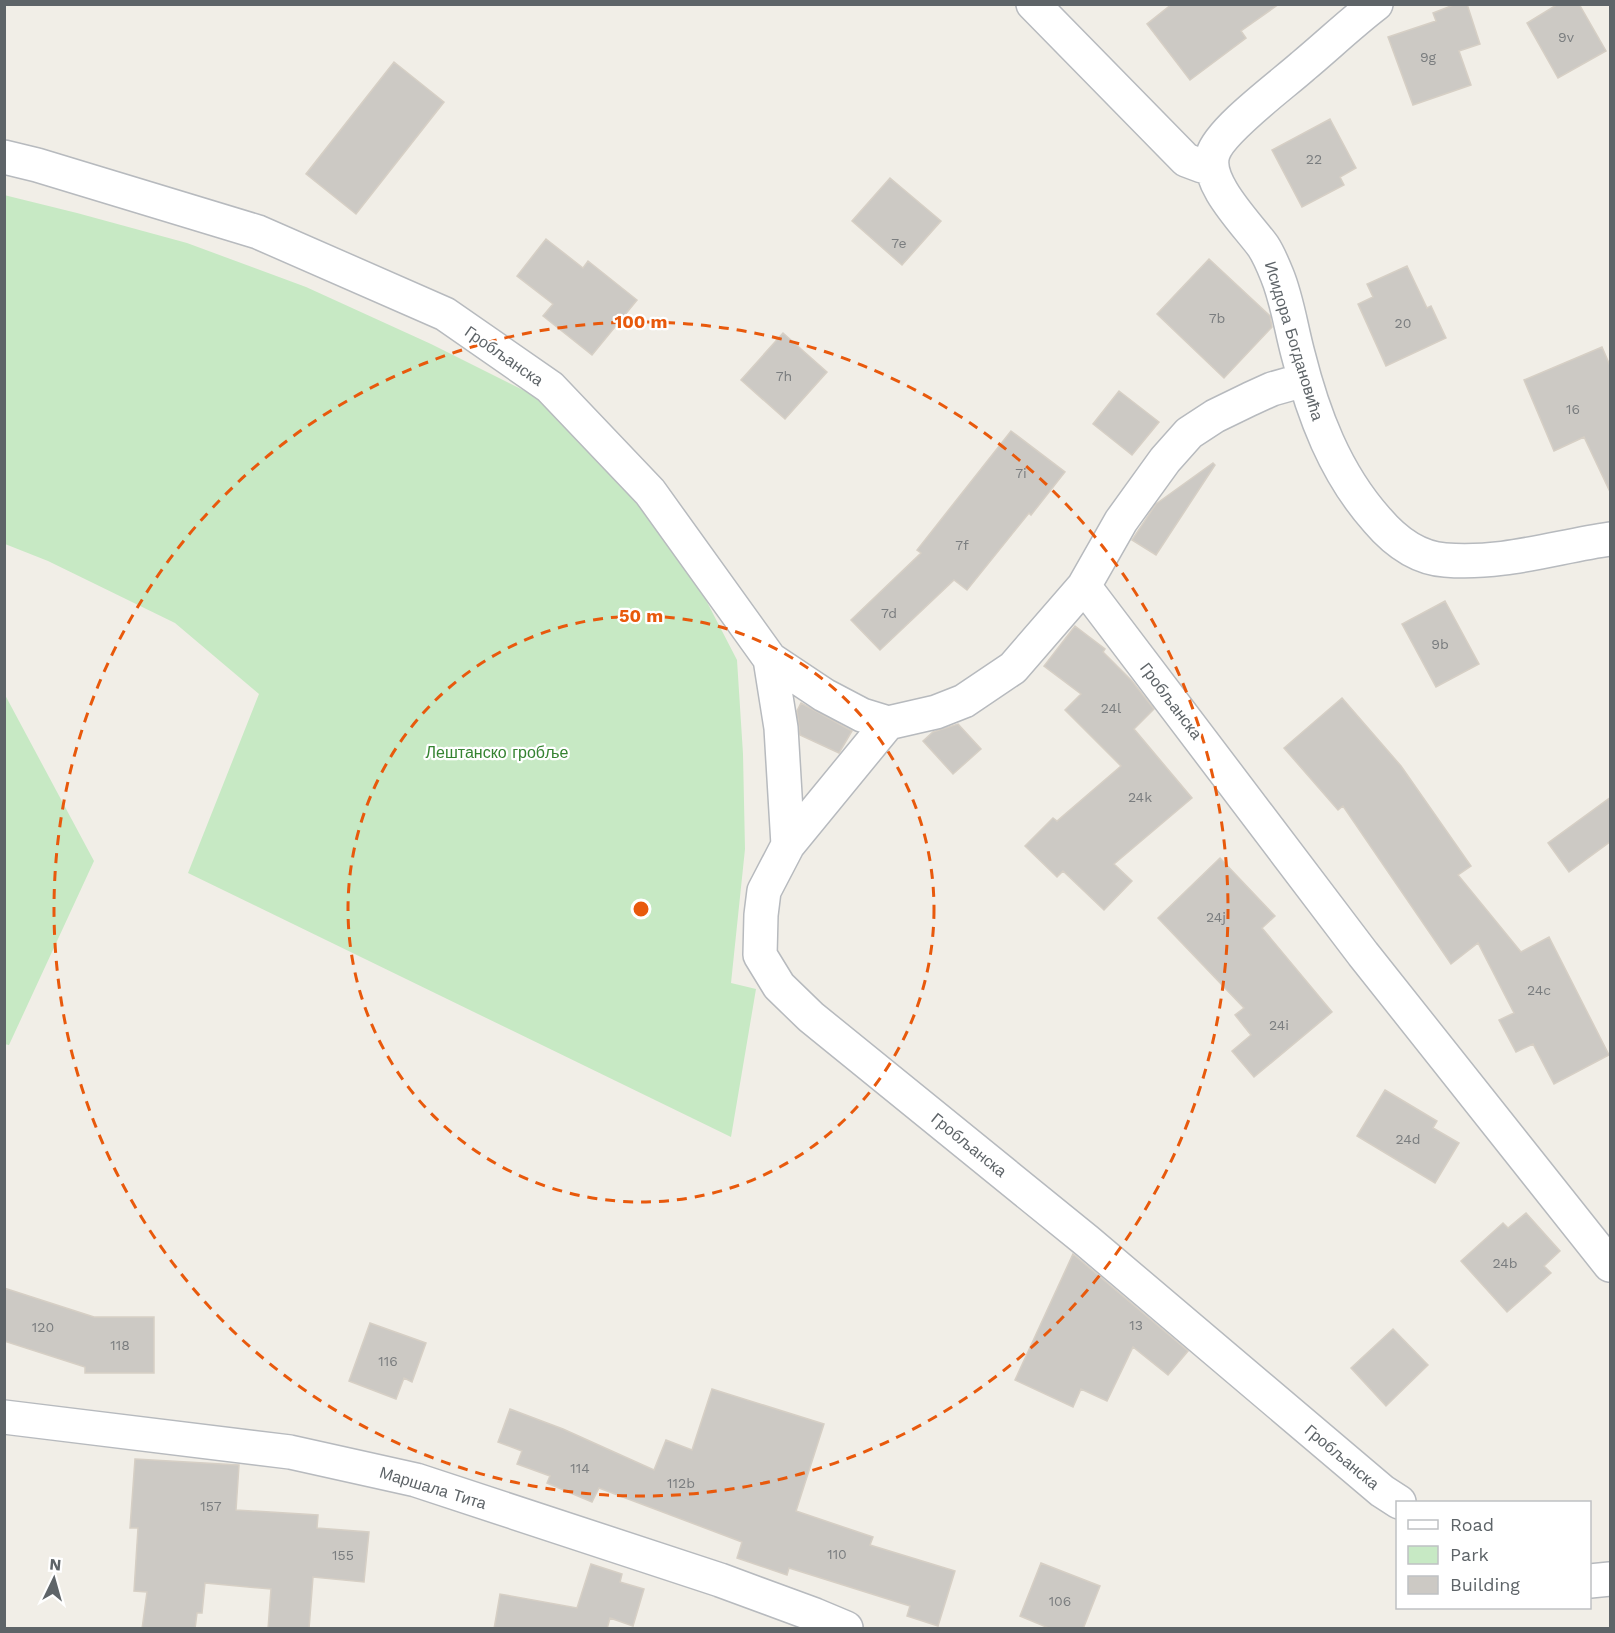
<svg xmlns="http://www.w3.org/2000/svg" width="1615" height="1633" font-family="'Work Sans',sans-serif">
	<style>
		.green { fill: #c7e9c4 }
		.building { fill: #ccc9c4; stroke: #d6cfc5; stroke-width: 1.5 }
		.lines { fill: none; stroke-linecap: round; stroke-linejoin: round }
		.street-casing { stroke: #b7babe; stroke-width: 36 }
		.street { stroke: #fff; stroke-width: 33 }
		.ring { fill: none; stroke: #e8590c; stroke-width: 3; stroke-dasharray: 10 8 }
		.labels { text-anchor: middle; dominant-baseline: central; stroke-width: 4.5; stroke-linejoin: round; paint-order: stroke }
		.number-label { font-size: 14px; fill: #7a7d7f }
		.street-label { font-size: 16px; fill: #5e6468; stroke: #fff }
		.park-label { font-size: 16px; fill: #358331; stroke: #fff }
		.centre { fill: #e8590c; stroke: #fff; stroke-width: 3 }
		.ring-label { font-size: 18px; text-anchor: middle; font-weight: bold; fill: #e8590c; stroke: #fff; stroke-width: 4.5; stroke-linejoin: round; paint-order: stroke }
	</style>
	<rect width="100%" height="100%" fill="#f1eee7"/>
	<!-- green -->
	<path class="green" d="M 4,195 L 77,213 L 187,243 L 306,287 L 431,344 L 531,394 L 589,441 L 693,575 L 737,660 L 743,754 L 745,849 L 731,983 L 756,989 L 731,1137 L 188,873 L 259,694 L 175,623 L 48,561 L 5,544 Z
		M 4,693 L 94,861 L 9,1045 L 4,1044 Z"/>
	<!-- building -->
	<path class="building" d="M 1172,4 L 1279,4 L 1241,31 L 1246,38 L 1190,80 L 1147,24 Z
		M 1456,4 L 1467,4 L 1480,44 L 1459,51 L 1471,85 L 1413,105 L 1388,37 L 1436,21 L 1433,13 Z
		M 1558,4 L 1579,4 L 1606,51 L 1558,78 L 1527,23 Z
		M 394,62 L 444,102 L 356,214 L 306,174 Z
		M 1330,119 L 1356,168 L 1340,177 L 1344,185 L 1302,207 L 1272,150 Z
		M 890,178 L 941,221 L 902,265 L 852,221 Z
		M 546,239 L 583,268 L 588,261 L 637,300 L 592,355 L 543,316 L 553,304 L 517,276 Z
		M 1209,259 L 1270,316 L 1272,327 L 1224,378 L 1157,314 Z
		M 1407,266 L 1427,308 L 1431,306 L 1446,338 L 1386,366 L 1358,304 L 1373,297 L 1367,284 Z
		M 783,333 L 827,372 L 785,419 L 741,380 Z
		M 1602,347 L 1611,368 L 1611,494 L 1584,437 L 1554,451 L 1524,380 Z
		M 1119,391 L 1159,422 L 1132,455 L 1093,424 Z
		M 1011,431 L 1065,472 L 1031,515 L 1029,513 L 967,590 L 954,580 L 880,650 L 851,620 L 921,553 L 917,550 Z
		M 1213,463 L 1215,465 L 1156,555 L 1132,540 L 1156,504 Z
		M 1445,601 L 1479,664 L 1436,687 L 1402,624 Z
		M 1075,626 L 1105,649 L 1103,652 L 1132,681 L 1154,709 L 1134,729 L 1192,798 L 1114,864 L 1132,881 L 1104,910 L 1063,871 L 1057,877 L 1025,846 L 1053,818 L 1057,821 L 1121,766 L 1065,710 L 1081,694 L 1044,666 Z
		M 1342,698 L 1401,766 L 1471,866 L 1458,875 L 1521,952 L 1549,937 L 1609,1055 L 1554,1084 L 1533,1044 L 1516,1052 L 1499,1020 L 1514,1013 L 1478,943 L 1451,964 L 1343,806 L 1338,810 L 1284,748 Z
		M 801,703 L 852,731 L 839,753 L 800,735 L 797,711 Z
		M 958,724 L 981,749 L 953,774 L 923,741 L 933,732 Z
		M 1611,797 L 1611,841 L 1569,872 L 1548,843 Z
		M 1220,858 L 1275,916 L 1262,928 L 1332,1012 L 1254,1077 L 1232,1051 L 1251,1035 L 1235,1015 L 1244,1008 L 1158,918 Z
		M 1385,1090 L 1437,1121 L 1433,1128 L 1459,1143 L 1435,1183 L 1357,1136 Z
		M 1526,1213 L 1560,1251 L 1544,1266 L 1551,1273 L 1507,1312 L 1461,1261 L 1503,1223 L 1508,1228 Z
		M 1073,1254 L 1188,1351 L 1168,1375 L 1133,1347 L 1107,1401 L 1081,1389 L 1073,1407 L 1015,1380 Z
		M 4,1288 L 94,1317 L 154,1317 L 154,1373 L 85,1373 L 85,1367 L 4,1341 Z
		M 370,1323 L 426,1343 L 412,1382 L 404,1378 L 396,1399 L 349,1381 Z
		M 1393,1329 L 1428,1365 L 1386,1406 L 1351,1368 Z
		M 712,1389 L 824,1424 L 796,1511 L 873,1537 L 870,1545 L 955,1571 L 938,1626 L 907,1616 L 910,1606 L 789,1568 L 787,1575 L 737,1558 L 742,1542 L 599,1488 L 592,1502 L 547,1483 L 550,1476 L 517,1464 L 522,1451 L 498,1442 L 510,1409 L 563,1429 L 654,1470 L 666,1440 L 692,1450 Z
		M 135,1459 L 239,1465 L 236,1510 L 318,1515 L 317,1528 L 369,1532 L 364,1582 L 313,1577 L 309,1629 L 268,1629 L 271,1589 L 205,1583 L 202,1613 L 197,1613 L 195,1629 L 142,1629 L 147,1592 L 134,1591 L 138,1528 L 130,1528 Z
		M 1041,1563 L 1100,1586 L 1083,1629 L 1051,1629 L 1020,1616 Z
		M 591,1564 L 622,1574 L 620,1582 L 644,1589 L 633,1626 L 610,1618 L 607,1629 L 494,1629 L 500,1594 L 577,1608 Z"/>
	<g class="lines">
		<defs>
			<path id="street" d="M 1033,4 L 1186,160 L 1202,166 L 1211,166
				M 1376,4 C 1350,24 1327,46 1303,66 C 1283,84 1220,130 1213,154 C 1204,182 1247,224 1263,246 C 1269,255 1273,265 1277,275 C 1287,299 1291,328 1298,354 C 1313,414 1335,473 1377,520 C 1394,540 1417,558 1445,560 C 1501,565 1555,547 1610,539
				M 4,157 L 37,165 L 258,232 L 445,314 L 550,387 L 650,492 L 770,659 L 824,695 L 862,715 L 888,723 L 936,712 L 964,701 L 1013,668 L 1084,586 L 1121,521 L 1165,460 L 1189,433 L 1215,416 L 1250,399 L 1272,389 L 1304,380
				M 1084,586 L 1363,954 L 1610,1265
				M 770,659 L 781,728 L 788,845
				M 888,723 L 788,845 L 764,891 L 761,915 L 760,955 L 779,986 L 811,1017 L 1087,1241 L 1382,1491 L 1399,1502
				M 4,1417 L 290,1452 L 416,1480 L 720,1580 L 815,1615 L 846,1628
				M 1590,1581 L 1610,1579"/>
		</defs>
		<!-- street casing -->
		<use href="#street" class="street-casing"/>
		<!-- street -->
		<use href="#street" class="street"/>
	</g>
	<!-- distance rings -->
	<g class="ring">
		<circle cx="641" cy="909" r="293"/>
		<circle cx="641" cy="909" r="587"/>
	</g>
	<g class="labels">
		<!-- number labels -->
		<g class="number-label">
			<text x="1566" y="37">9v</text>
			<text x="1428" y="57">9g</text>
			<text x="1314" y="159">22</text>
			<text x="899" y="243">7e</text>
			<text x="1217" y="318">7b</text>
			<text x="1403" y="323">20</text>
			<text x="784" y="376">7h</text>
			<text x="1573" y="409">16</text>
			<text x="1021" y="473">7i</text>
			<text x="962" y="545">7f</text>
			<text x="889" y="613">7d</text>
			<text x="1440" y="644">9b</text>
			<text x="1111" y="708">24l</text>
			<text x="1140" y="797">24k</text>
			<text x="1216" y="917">24j</text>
			<text x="1539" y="990">24c</text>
			<text x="1279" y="1025">24i</text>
			<text x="1408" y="1139">24d</text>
			<text x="1505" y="1263">24b</text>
			<text x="1136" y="1325">13</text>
			<text x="43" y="1327">120</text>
			<text x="120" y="1345">118</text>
			<text x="388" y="1361">116</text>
			<text x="580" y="1468">114</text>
			<text x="681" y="1483">112b</text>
			<text x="211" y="1506">157</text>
			<text x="837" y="1554">110</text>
			<text x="343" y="1555">155</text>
			<text x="1060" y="1601">106</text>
		</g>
		<!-- street labels -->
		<g class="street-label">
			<text transform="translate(1294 341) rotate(73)">Исидора Богдановића</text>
			<text transform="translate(504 356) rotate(35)">Гробљанска</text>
			<text transform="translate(1171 701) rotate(53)">Гробљанска</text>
			<text transform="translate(969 1145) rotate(39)">Гробљанска</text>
			<text transform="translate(1342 1457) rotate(40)">Гробљанска</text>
			<text transform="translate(433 1488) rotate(17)">Маршала Тита</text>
		</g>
		<!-- park labels -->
		<g class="park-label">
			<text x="497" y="752">Лештанско гробље</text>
		</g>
	</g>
	<circle cx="641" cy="909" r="9" class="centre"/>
	<g class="ring-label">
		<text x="641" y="328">100 m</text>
		<text x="641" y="622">50 m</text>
	</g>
	<!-- border -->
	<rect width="1615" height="1633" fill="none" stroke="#5e6468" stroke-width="12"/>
	<!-- legend -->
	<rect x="1396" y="1501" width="195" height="108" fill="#ffffff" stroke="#bfc1c3" stroke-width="1.5"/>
	<rect x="1408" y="1520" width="30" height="9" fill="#ffffff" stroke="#bfc1c3" stroke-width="1.5"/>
	<text x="1450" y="1531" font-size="18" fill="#5e6468">Road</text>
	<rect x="1408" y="1546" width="30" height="18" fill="#c7e9c4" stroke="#bfc1c3" stroke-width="1.5"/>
	<text x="1450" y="1561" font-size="18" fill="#5e6468">Park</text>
	<rect x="1408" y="1576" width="30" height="18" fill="#ccc9c4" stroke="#bfc1c3" stroke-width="1.5"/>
	<text x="1450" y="1591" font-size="18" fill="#5e6468">Building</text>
	<!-- north arrow -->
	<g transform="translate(54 1579) rotate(5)" stroke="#ffffff" stroke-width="4.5" paint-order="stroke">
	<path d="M0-4.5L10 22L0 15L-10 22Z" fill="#5e6468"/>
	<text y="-9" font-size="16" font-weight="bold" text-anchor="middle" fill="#5e6468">N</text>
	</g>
</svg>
